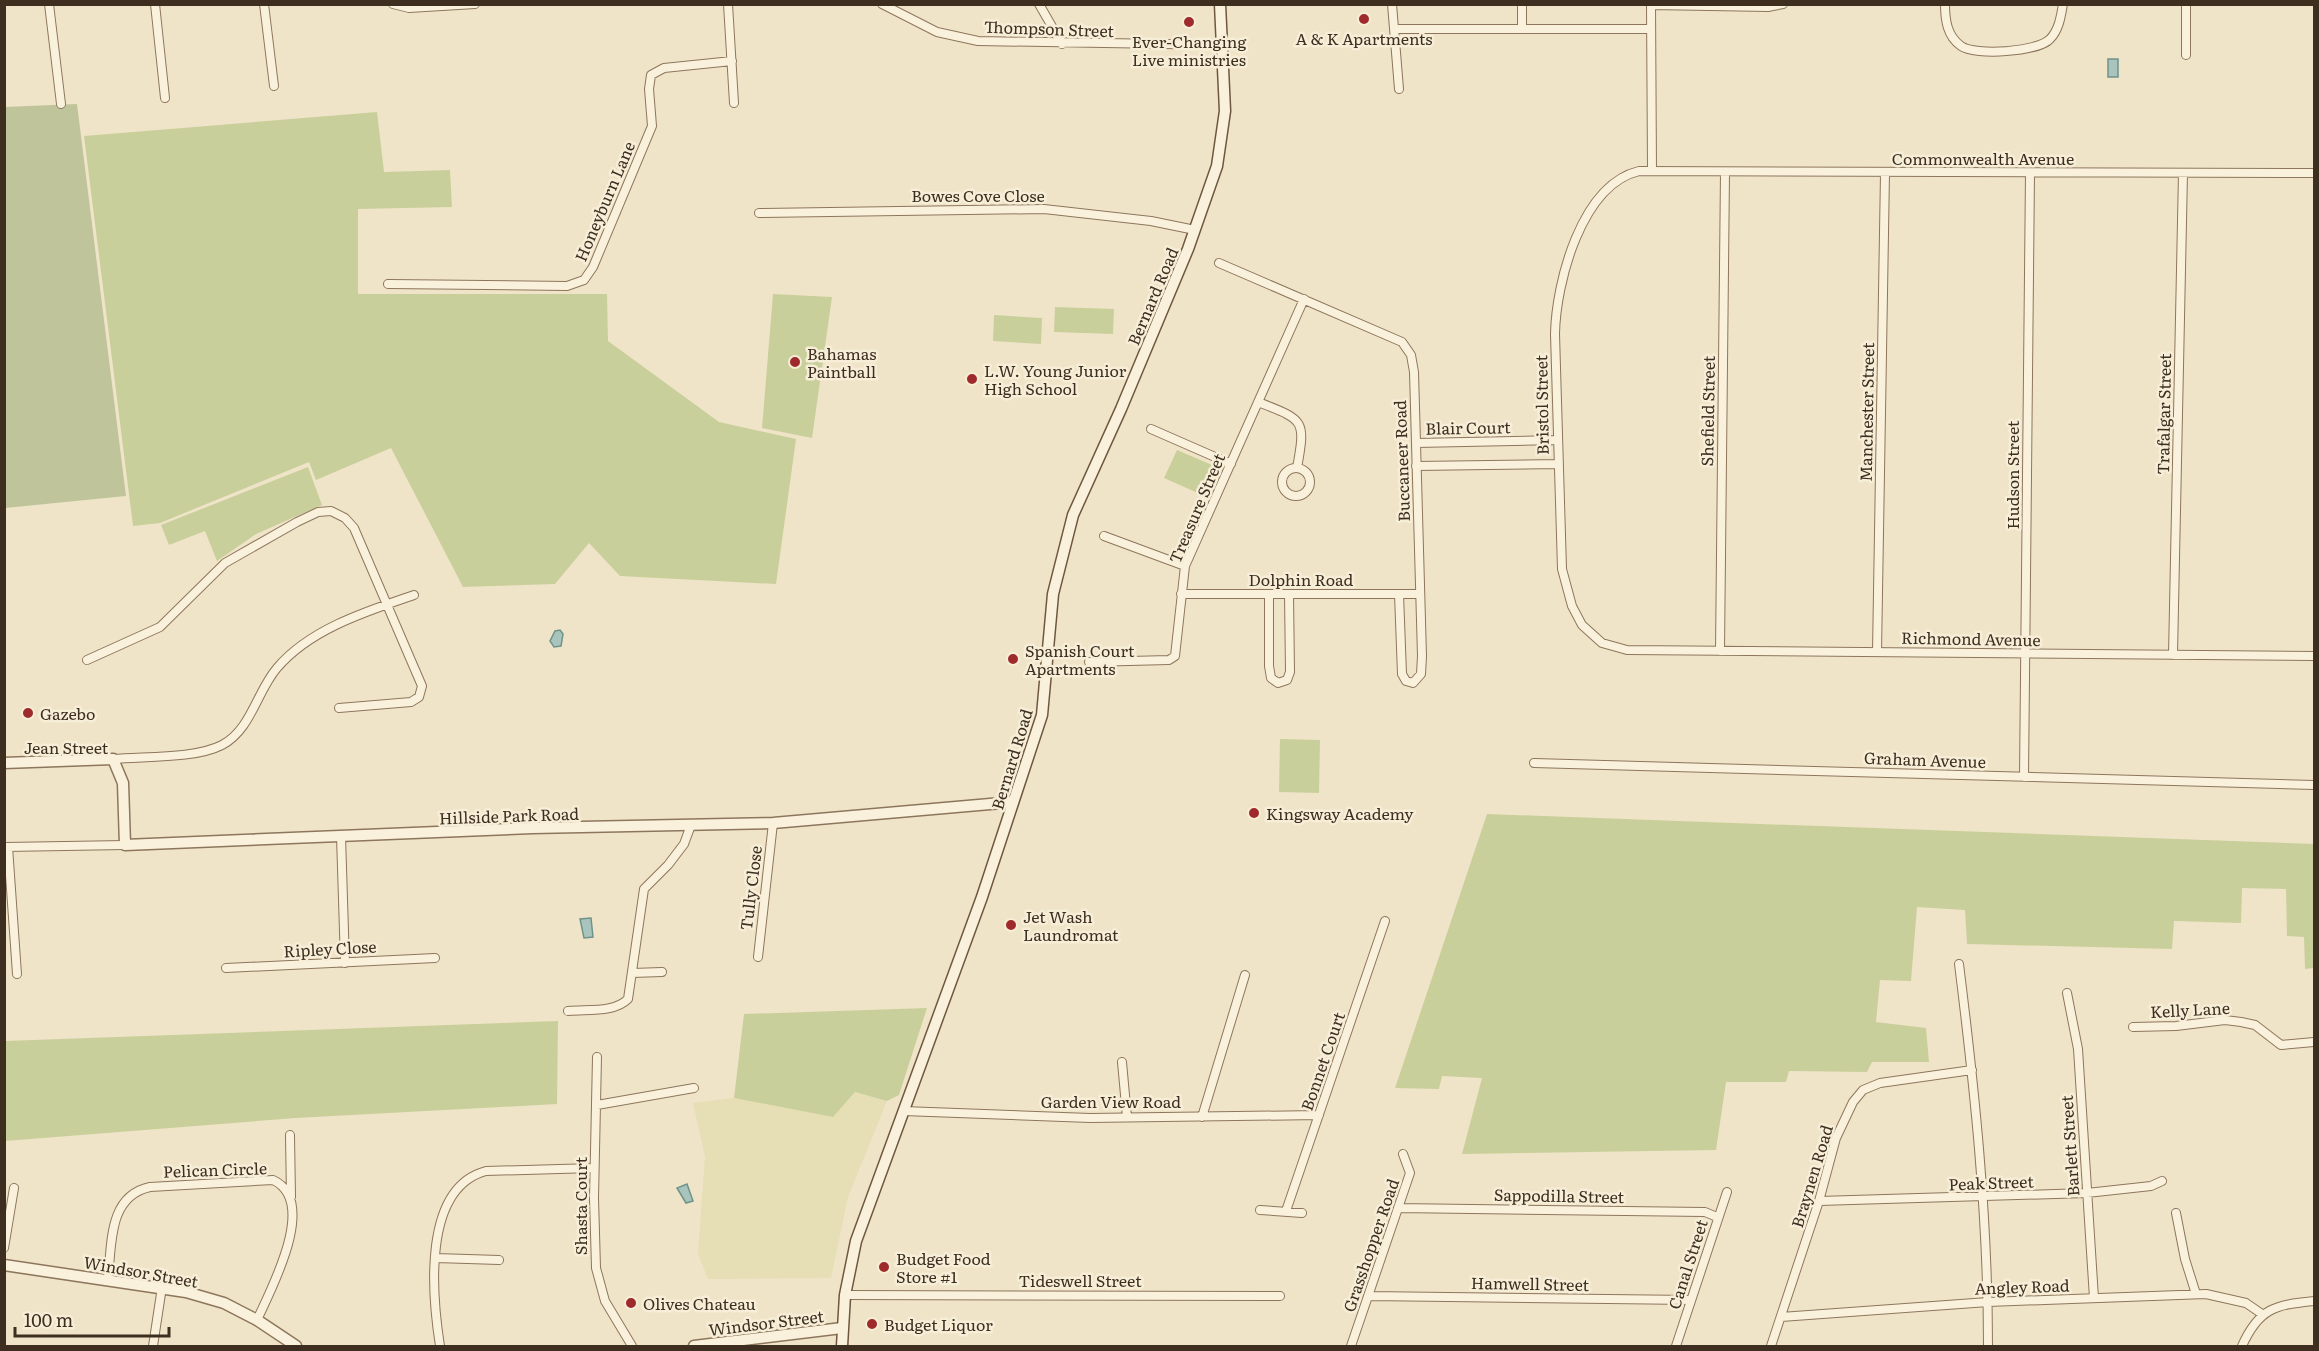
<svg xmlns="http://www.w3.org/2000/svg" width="2319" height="1351" font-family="Literata,serif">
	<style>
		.farmland { fill: #e6deb5 }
		.green { fill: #c9cf9b }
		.cemetery { fill: #bfc49a }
		.water { fill: #a9c4bc; stroke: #6f938a; stroke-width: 1.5 }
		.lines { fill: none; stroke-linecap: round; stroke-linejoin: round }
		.minor-casing { stroke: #8d765c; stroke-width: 10 }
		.tertiary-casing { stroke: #8d765c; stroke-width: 13 }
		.secondary-casing { stroke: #6f573f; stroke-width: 13 }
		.minor { stroke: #faf1dc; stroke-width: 8 }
		.tertiary { stroke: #faf1dc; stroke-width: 10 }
		.secondary { stroke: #faf1dc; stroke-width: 10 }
		.poi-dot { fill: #9e2a2b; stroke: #f7eed8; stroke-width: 2 }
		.labels { text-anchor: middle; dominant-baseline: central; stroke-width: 5; stroke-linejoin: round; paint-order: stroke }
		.street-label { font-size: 16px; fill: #3d2e20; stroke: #f7eed8 }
		.poi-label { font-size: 16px; fill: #3d2e20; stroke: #f7eed8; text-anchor: start }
	</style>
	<rect width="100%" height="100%" fill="#f0e4c8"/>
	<!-- farmland -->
	<path class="farmland" d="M 855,1092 L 887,1101 L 848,1197 L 831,1278 L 708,1279 L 698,1254 L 705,1157 L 693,1103 L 734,1098 L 833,1116 Z"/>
	<!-- green -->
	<path class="green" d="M 377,112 L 384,172 L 450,170 L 452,207 L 358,209 L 358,294 L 607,294 L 608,341 L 719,422 L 796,439 L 776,584 L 620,576 L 589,543 L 555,584 L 463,587 L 391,448 L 316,480 L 309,462 L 160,523 L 133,526 L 84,136 Z
		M 773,294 L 832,297 L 812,438 L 762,428 Z
		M 1055,307 L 1114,309 L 1113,334 L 1054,332 Z
		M 994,315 L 1042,318 L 1041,344 L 993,341 Z
		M 1177,450 L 1219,468 L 1207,497 L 1164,478 Z
		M 308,467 L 322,505 L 256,534 L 217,561 L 205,531 L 169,545 L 161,525 Z
		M 1280,739 L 1320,740 L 1319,793 L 1279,792 Z
		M 1487,814 L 2314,844 L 2314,968 L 2305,969 L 2304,937 L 2287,936 L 2286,889 L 2242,888 L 2241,923 L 2174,921 L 2172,949 L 1967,944 L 1965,910 L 1917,907 L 1911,981 L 1880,980 L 1876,1022 L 1926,1028 L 1929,1062 L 1872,1062 L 1867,1072 L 1789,1071 L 1786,1082 L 1726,1082 L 1716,1150 L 1462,1154 L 1482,1078 L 1442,1076 L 1439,1089 L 1395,1088 Z
		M 927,1008 L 899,1095 L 887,1101 L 855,1092 L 833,1117 L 734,1098 L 744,1014 Z
		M 558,1021 L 557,1104 L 296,1118 L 5,1141 L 5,1041 Z"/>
	<!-- cemetery -->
	<path class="cemetery" d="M 77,104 L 126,496 L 5,508 L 4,107 Z"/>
	<!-- water -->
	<path class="water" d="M 2108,59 L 2118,59 L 2118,77 L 2108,77 Z
		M 560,630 L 563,634 L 561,646 L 554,647 L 550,641 L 555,631 Z
		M 591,918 L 593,937 L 584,938 L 580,919 Z
		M 687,1184 L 693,1201 L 686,1203 L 677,1188 Z"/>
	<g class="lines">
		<defs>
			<path id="minor" d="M 49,4 L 61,104
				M 155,4 L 165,98
				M 264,4 L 274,86
				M 393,4 L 409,8 L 475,4
				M 728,4 L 734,103
				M 882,4 L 937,32 L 978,41 L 1223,45
				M 1039,4 L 1062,44
				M 1392,4 L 1399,89
				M 1651,4 L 1652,171
				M 1945,4 C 1945,20 1947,36 1961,46 C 1975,56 2038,52 2050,39 C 2059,30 2061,16 2063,4
				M 2186,4 L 2186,55
				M 1651,5 L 1768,7 L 1783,4
				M 1394,29 L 1651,29
				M 1522,29 L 1522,4
				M 2314,173 L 1639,171 C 1581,185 1556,283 1555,334 L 1562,569 L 1572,606 L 1582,625 L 1602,643 L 1627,650 L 2314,656
				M 759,213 L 1044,209 L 1151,221 L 1195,230
				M 1219,263 L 1402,342 L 1411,355 L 1414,372 L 1422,656 L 1421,674 L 1413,683 L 1406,681 L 1402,674 L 1399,594
				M 388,284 L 567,286 L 584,280 L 593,267 L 652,126 L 649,89 L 651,75 L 664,68 L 732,61
				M 1258,402 C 1304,420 1306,419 1297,468
				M 1151,429 L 1231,464
				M 1416,443 L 1557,440
				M 1416,466 L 1557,464
				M1282 482a14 14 0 1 1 28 0a14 14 0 1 1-28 0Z
				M 1104,536 L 1185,566
				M 1181,594 L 1420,594
				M 1269,594 L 1269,666 L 1271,678 L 1278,683 L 1287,680 L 1290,672 L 1289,594
				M 1720,651 L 1725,172
				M 1877,652 L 1885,173
				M 2173,655 L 2183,173
				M 87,660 L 160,627 L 225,563 L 297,522 L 318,512 L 331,511 L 345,518 L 354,528 L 422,686 L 419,697 L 411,702 L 339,708
				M 1089,662 L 1169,660 L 1175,656 L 1185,566 L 1304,299
				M 113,759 C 144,756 195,759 222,745 C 251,730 257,691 277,668 C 310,629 367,611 414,595
				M 1534,763 L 2314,785
				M 2024,777 L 2030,173
				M 341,836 L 345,963
				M 5,847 L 125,845
				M 8,847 L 17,974
				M 758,957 L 773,823
				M 1959,964 C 1975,1092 1988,1218 1988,1346
				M 226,968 L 435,958
				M 632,973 L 662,972
				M 2067,993 L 2078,1049 L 2094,1298
				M 568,1011 C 588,1009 614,1013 628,999 L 644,889 L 668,865 L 684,844 L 691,825
				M 2133,1027 L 2176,1026 L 2225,1020 L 2241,1022 L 2255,1025 L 2281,1045 L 2314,1042
				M 597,1057 L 594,1198 L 596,1268 L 605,1301 L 632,1346
				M 1122,1062 L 1127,1117
				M 597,1105 L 694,1088
				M 903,1111 L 1090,1118 L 1319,1115
				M 1202,1117 L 1245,975
				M 290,1135 L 291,1197
				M 1819,1201 L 2087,1193 L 2151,1186 L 2162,1181
				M 1398,1208 L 1705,1212 L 1717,1217
				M 1260,1210 L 1302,1213
				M 1286,1211 L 1385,921
				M 2176,1213 L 2185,1259 L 2196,1294
				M 4,1248 L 14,1188
				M 436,1258 L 499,1260
				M 108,1278 C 112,1244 108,1196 150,1187 L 273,1180 C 319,1201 271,1289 257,1320
				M 845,1295 L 1280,1296
				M 1369,1296 L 1691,1300
				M 1781,1317 L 1988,1302 L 2206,1294 L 2246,1303 L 2262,1314
				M 153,1346 L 162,1287
				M 440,1346 C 432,1295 422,1188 486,1171 L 594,1168
				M 1351,1346 L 1410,1173 L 1403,1154
				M 1676,1346 L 1727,1192
				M 1771,1346 L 1819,1201 L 1836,1138 L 1853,1102 L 1863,1090 L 1880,1083 L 1972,1070
				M 2242,1346 C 2259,1308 2275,1305 2314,1301"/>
			<path id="tertiary" d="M 4,763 L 113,759 L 123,783 L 125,845 L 532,828 L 773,823 L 1013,802
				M 4,1265 L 186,1292 L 224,1303 L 257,1320 L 296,1346
				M 694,1346 L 842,1328"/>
			<path id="secondary" d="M 842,1346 L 845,1295 L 856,1241 L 982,897 L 1042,715 L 1053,594 L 1073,515 L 1121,409 L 1188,249 L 1217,166 L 1225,111 L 1220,4"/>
		</defs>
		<!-- minor casing -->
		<use href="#minor" class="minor-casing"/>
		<!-- tertiary casing -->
		<use href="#tertiary" class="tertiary-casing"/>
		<!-- secondary casing -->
		<use href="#secondary" class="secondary-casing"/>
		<!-- minor -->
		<use href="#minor" class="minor"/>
		<!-- tertiary -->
		<use href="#tertiary" class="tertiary"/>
		<!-- secondary -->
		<use href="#secondary" class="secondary"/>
	</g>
	<!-- markers -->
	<g class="poi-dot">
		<circle cx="1364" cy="19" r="6"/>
		<circle cx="1189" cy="22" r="6"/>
		<circle cx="795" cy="362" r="6"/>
		<circle cx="972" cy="379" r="6"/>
		<circle cx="1013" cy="659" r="6"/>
		<circle cx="28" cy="713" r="6"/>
		<circle cx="1254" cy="813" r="6"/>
		<circle cx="1011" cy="925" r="6"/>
		<circle cx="884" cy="1267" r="6"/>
		<circle cx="631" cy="1303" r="6"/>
		<circle cx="872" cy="1324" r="6"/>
	</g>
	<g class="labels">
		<!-- street labels -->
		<g class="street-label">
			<text transform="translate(1049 28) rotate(2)">Thompson Street</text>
			<text x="1983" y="158">Commonwealth Avenue</text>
			<text x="978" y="195">Bowes Cove Close</text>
			<text transform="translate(604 201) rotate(-67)">Honeyburn Lane</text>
			<text transform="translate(1152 296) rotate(-67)">Bernard Road</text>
			<text transform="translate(1541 405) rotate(-91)">Bristol Street</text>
			<text transform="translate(1707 411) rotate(-89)">Shefield Street</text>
			<text transform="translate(1866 412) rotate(-89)">Manchester Street</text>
			<text transform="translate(2163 414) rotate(-89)">Trafalgar Street</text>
			<text transform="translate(1468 427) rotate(-1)">Blair Court</text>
			<text transform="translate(1401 461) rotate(-92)">Buccaneer Road</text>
			<text transform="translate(2012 475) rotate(-90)">Hudson Street</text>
			<text transform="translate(1196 508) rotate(-67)">Treasure Street</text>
			<text x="1301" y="579">Dolphin Road</text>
			<text transform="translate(1971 638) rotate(1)">Richmond Avenue</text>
			<text x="66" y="747">Jean Street</text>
			<text transform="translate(1011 759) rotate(-73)">Bernard Road</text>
			<text transform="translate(1925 759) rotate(2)">Graham Avenue</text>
			<text transform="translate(509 815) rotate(-2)">Hillside Park Road</text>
			<text transform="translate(750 888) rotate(-83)">Tully Close</text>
			<text transform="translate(330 948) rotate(-3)">Ripley Close</text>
			<text transform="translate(2190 1009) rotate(-3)">Kelly Lane</text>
			<text transform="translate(1322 1061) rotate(-71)">Bonnet Court</text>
			<text x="1111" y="1101">Garden View Road</text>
			<text transform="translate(2069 1146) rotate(-94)">Barlett Street</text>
			<text transform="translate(215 1169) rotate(-2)">Pelican Circle</text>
			<text transform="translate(1811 1176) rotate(-73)">Braynen Road</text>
			<text transform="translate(1991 1182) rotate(-2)">Peak Street</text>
			<text transform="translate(1559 1195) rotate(1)">Sappodilla Street</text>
			<text transform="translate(580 1206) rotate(-90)">Shasta Court</text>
			<text transform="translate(1370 1245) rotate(-71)">Grasshopper Road</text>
			<text transform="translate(1687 1264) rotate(-72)">Canal Street</text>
			<text transform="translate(141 1271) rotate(10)">Windsor Street</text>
			<text x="1080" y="1280">Tideswell Street</text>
			<text transform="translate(1530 1283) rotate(1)">Hamwell Street</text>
			<text transform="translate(2022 1286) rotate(-2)">Angley Road</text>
			<text transform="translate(766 1322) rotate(-7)">Windsor Street</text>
		</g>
		<!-- poi labels -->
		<g class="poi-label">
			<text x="1364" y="38" text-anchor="middle">A &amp; K Apartments</text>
			<text x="1189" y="41" text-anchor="middle">Ever-Changing<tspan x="1189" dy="18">Live ministries</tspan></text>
			<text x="807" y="353">Bahamas<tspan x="807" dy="18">Paintball</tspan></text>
			<text x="984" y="370">L.W. Young Junior<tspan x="984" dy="18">High School</tspan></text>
			<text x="1025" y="650">Spanish Court<tspan x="1025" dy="18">Apartments</tspan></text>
			<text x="40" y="713">Gazebo</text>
			<text x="1266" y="813">Kingsway Academy</text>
			<text x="1023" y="916">Jet Wash<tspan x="1023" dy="18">Laundromat</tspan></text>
			<text x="896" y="1258">Budget Food<tspan x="896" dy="18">Store #1</tspan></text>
			<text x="643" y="1303">Olives Chateau</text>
			<text x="884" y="1324">Budget Liquor</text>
		</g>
	</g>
	<!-- border -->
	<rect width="2319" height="1351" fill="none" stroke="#3d2e20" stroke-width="12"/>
	<!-- scale -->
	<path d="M15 1327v9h154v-9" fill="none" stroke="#3d2e20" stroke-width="3"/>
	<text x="24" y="1327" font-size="18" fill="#3d2e20" stroke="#f7eed8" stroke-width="4.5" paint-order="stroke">100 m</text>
</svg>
